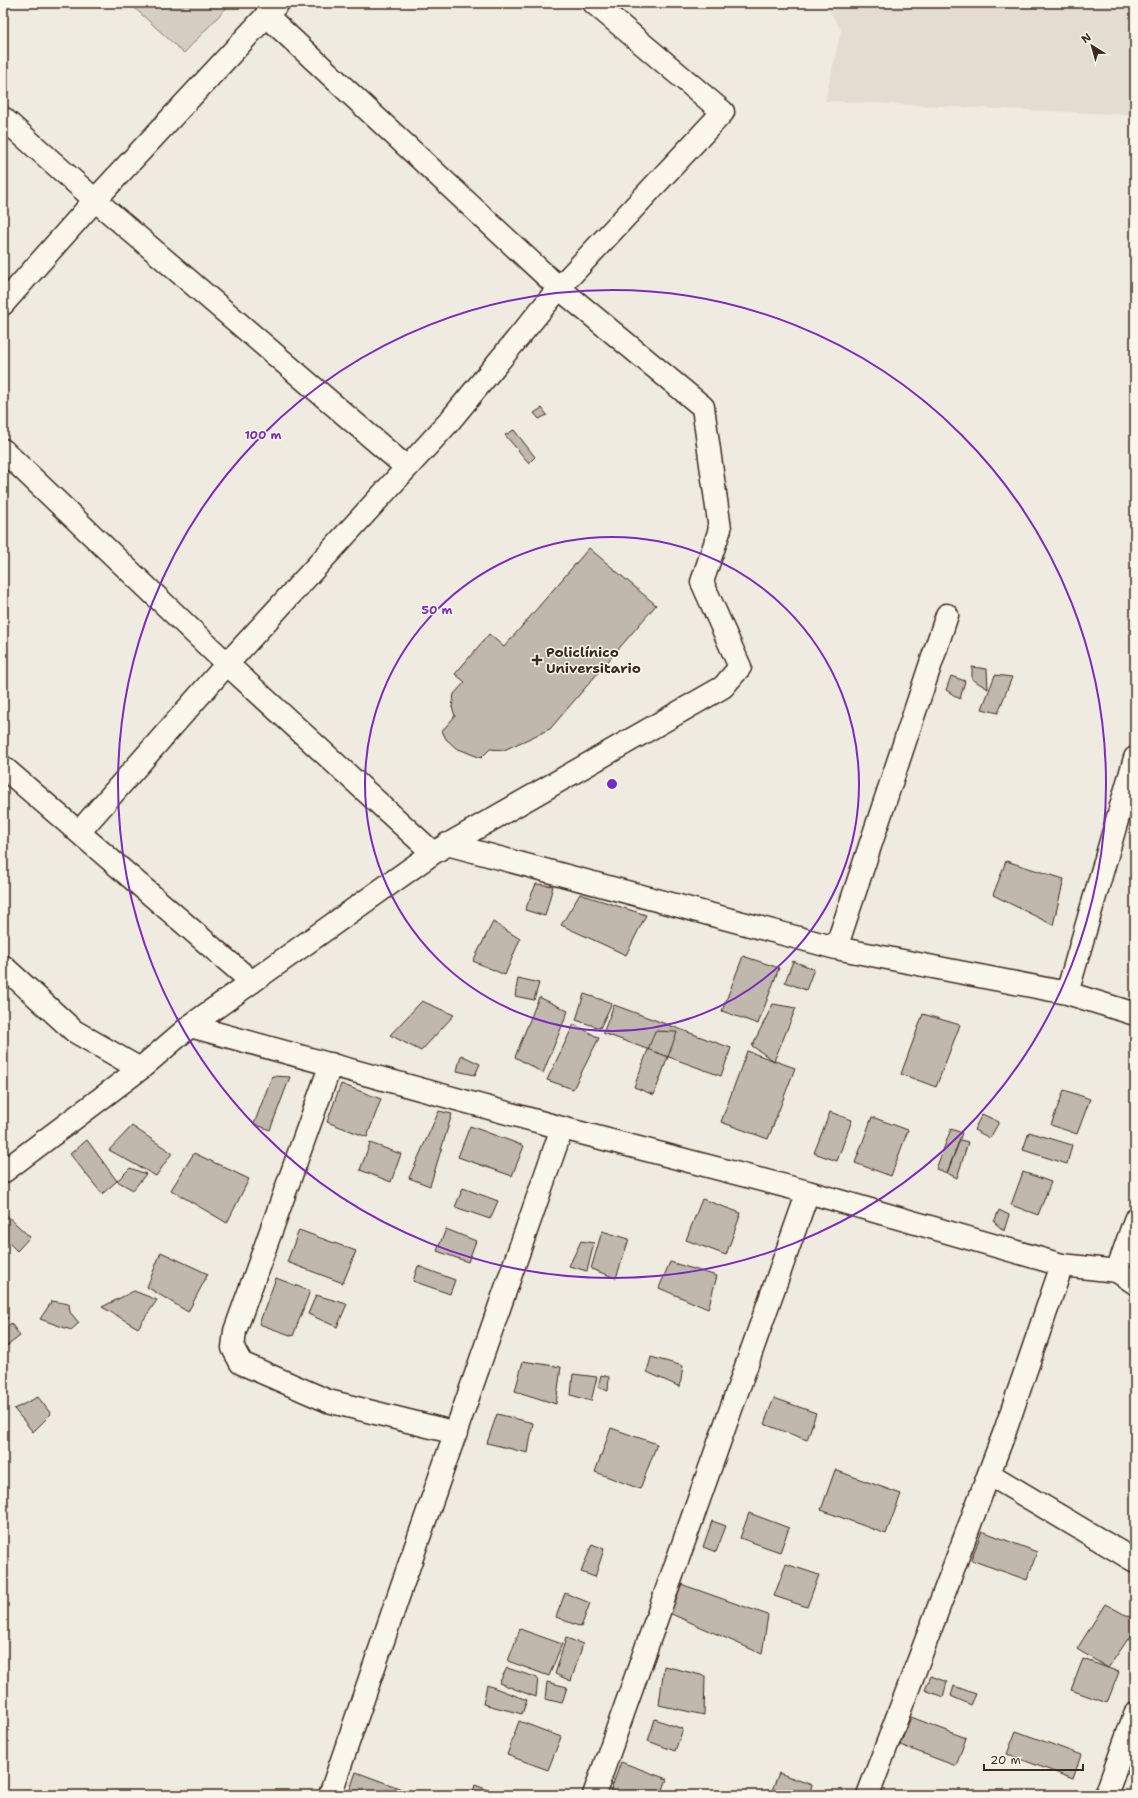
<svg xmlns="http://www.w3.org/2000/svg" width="1138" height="1798" font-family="'Shantell Sans',sans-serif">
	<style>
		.built { fill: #e2dcd1 }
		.green { fill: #d5cec3; stroke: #887c70 }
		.building { fill: #c0b8ad; stroke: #3b2a1e }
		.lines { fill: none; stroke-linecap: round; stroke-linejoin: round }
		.street-casing { stroke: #3b2a1e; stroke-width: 25 }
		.street { stroke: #fbf7ec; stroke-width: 22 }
		.ring { fill: none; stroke: #7b2cbf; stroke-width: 2 }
		.poi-dot { fill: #3b2a1e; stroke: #fbf7ec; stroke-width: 1.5 }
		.labels { text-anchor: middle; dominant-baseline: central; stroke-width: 3; stroke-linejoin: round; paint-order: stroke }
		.poi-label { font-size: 14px; font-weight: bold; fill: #3b2a1e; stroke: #fbf7ec; text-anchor: start }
		.centre { fill: #7b2cbf; stroke: #fbf7ec; stroke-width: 2 }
		.ring-label { font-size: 12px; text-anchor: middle; font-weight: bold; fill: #7b2cbf; stroke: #fbf7ec; stroke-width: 3; stroke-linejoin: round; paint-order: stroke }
	</style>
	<rect width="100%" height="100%" fill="#f0ebe0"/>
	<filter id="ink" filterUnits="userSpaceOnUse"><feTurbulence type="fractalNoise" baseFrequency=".025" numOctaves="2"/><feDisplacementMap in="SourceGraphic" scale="8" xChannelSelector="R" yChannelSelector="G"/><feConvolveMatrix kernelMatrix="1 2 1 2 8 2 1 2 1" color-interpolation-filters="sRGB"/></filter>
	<g filter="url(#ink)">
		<!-- built -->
		<path class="built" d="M 825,3 L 1135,3 L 1135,115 L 825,101 L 841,30 Z"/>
		<!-- green -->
		<path class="green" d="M 129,3 L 231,3 L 184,53 Z"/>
		<!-- building -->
		<path class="building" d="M 542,408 L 547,415 L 539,419 L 534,413 Z
			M 514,430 L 535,457 L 529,463 L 505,435 Z
			M 589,548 L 656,605 L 550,729 L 504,750 L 490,749 L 481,758 L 456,748 L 446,739 L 442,731 L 455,716 L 452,707 L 454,694 L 465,682 L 455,674 L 489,634 L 504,647 Z
			M 972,667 L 987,669 L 988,689 L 972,679 Z
			M 995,675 L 1012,677 L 998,713 L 982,709 Z
			M 951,676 L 965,681 L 960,699 L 946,690 Z
			M 1006,861 L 1064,879 L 1053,925 L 993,895 Z
			M 536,884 L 553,886 L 545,916 L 525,910 Z
			M 580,894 L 646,915 L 626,955 L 561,925 Z
			M 493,922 L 520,939 L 505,975 L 473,961 Z
			M 743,956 L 779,968 L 758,1024 L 722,1011 Z
			M 793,961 L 814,969 L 806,990 L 785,982 Z
			M 518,978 L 539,983 L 534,1000 L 515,996 Z
			M 584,994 L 612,1003 L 600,1028 L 576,1020 Z
			M 539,997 L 568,1011 L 543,1073 L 515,1057 Z
			M 422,1001 L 454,1015 L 421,1051 L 390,1035 Z
			M 773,1004 L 796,1008 L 774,1061 L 752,1046 Z
			M 614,1005 L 731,1048 L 721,1076 L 603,1033 Z
			M 923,1014 L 960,1025 L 936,1087 L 901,1074 Z
			M 574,1024 L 599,1038 L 573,1089 L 547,1080 Z
			M 655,1031 L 677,1032 L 654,1095 L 634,1087 Z
			M 747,1051 L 795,1068 L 768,1139 L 721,1122 Z
			M 461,1055 L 480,1064 L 475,1075 L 457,1071 Z
			M 272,1076 L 290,1077 L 270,1130 L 254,1124 Z
			M 341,1084 L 381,1099 L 367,1137 L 327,1122 Z
			M 1064,1090 L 1090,1099 L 1077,1134 L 1051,1125 Z
			M 439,1111 L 452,1114 L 430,1186 L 409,1178 Z
			M 830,1112 L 852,1120 L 837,1161 L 814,1153 Z
			M 982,1114 L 999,1122 L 990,1138 L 974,1130 Z
			M 872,1117 L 908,1130 L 891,1176 L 855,1163 Z
			M 132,1126 L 172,1153 L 156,1176 L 109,1150 Z
			M 470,1126 L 524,1146 L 512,1176 L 458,1157 Z
			M 951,1129 L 962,1133 L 947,1173 L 936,1169 Z
			M 1029,1132 L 1072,1145 L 1067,1164 L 1023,1150 Z
			M 87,1140 L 117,1181 L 102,1194 L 70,1154 Z
			M 960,1140 L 968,1142 L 957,1178 L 947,1173 Z
			M 370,1143 L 401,1154 L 391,1182 L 360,1170 Z
			M 194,1153 L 249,1179 L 227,1223 L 171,1190 Z
			M 130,1168 L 146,1174 L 133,1190 L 117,1181 Z
			M 1023,1172 L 1051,1182 L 1038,1215 L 1011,1205 Z
			M 463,1188 L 498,1201 L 490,1219 L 455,1207 Z
			M 702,1199 L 741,1213 L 726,1255 L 686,1240 Z
			M 999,1210 L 1009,1215 L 1004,1231 L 994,1222 Z
			M 3,1212 L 30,1237 L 17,1251 L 3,1237 Z
			M 446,1229 L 476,1241 L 468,1262 L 437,1251 Z
			M 299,1230 L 356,1251 L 343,1283 L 287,1262 Z
			M 602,1231 L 629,1239 L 616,1278 L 591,1269 Z
			M 581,1241 L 594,1243 L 587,1271 L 569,1266 Z
			M 161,1252 L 208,1274 L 188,1312 L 147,1287 Z
			M 670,1262 L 717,1276 L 708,1309 L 659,1288 Z
			M 418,1266 L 455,1280 L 450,1294 L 413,1281 Z
			M 276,1278 L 310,1291 L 293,1336 L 259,1324 Z
			M 134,1291 L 157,1300 L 138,1328 L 102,1307 Z
			M 316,1295 L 347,1304 L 337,1327 L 308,1314 Z
			M 52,1301 L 69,1304 L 70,1312 L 79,1323 L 71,1330 L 40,1319 Z
			M 3,1314 L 8,1318 L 3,1323 Z
			M 11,1323 L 20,1336 L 3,1349 L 3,1332 Z
			M 651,1357 L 683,1366 L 680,1387 L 647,1372 Z
			M 523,1361 L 561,1367 L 556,1404 L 515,1391 Z
			M 573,1374 L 597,1377 L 591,1401 L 571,1395 Z
			M 601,1375 L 609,1377 L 608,1391 L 598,1387 Z
			M 38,1397 L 51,1414 L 33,1432 L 14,1409 Z
			M 774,1398 L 816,1413 L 807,1440 L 764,1424 Z
			M 497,1414 L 533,1423 L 528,1453 L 487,1443 Z
			M 611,1428 L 657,1444 L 640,1489 L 595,1472 Z
			M 835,1470 L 901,1494 L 886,1534 L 821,1510 Z
			M 749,1513 L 789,1528 L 780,1552 L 740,1538 Z
			M 712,1521 L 726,1526 L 716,1552 L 703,1547 Z
			M 982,1531 L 1037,1552 L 1027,1580 L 971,1560 Z
			M 592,1544 L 604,1549 L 595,1577 L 581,1572 Z
			M 786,1564 L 819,1575 L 807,1607 L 774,1596 Z
			M 678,1583 L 768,1615 L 762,1654 L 667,1612 Z
			M 565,1593 L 590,1603 L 581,1627 L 556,1617 Z
			M 1105,1604 L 1135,1620 L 1135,1629 L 1108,1668 L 1077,1649 Z
			M 520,1629 L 562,1644 L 549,1676 L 508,1661 Z
			M 566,1638 L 583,1644 L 571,1681 L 555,1674 Z
			M 1083,1659 L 1119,1672 L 1107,1703 L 1071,1690 Z
			M 664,1666 L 705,1676 L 704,1715 L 659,1705 Z
			M 507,1668 L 538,1678 L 536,1697 L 499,1683 Z
			M 931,1676 L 947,1682 L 943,1697 L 925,1690 Z
			M 547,1682 L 567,1687 L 562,1703 L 545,1699 Z
			M 487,1685 L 527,1700 L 522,1714 L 483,1704 Z
			M 954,1686 L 976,1694 L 971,1705 L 951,1696 Z
			M 911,1717 L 966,1738 L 956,1766 L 900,1745 Z
			M 655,1719 L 683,1729 L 675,1751 L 648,1741 Z
			M 519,1721 L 561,1737 L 548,1770 L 507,1755 Z
			M 1016,1731 L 1081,1755 L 1073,1779 L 1007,1754 Z
			M 621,1762 L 667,1779 L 661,1795 L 609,1795 Z
			M 356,1772 L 418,1795 L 348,1795 Z
			M 779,1773 L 812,1785 L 809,1795 L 770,1795 Z
			M 475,1785 L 502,1795 L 472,1795 Z"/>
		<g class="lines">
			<defs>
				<path id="street" d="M 3,118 L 95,200 L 406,467
					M 3,304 L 95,200 L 278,3
					M 3,450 L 227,664 L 433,853
					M 3,767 L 252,982
					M 79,832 L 227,664 L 448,423 L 559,288 L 723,112 L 594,3
					M 447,844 L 836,948 L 1067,993 L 1135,1014
					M 836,948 L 947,615
					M 3,966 L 74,1031 L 140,1069
					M 1067,993 L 1135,758
					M 190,1026 L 562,1128 L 808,1192 L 1062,1265 L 1117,1271 L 1135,1283
					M 331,1064 L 235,1331 L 233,1348 L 241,1363 L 328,1401 L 456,1433
					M 3,1172 L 140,1069 L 190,1026 L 433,853 L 723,687 L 740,667 L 702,582 L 720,529 L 703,407 L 559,288 L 266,15
					M 1117,1271 L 1135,1220
					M 989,1474 L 1135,1561
					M 330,1795 L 397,1600 L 562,1128
					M 594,1795 L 808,1192
					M 868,1795 L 1005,1431 L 1062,1265
					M 1106,1795 L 1135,1714"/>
			</defs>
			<!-- street casing -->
			<use href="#street" class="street-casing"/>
			<!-- street -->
			<use href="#street" class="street"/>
		</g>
	</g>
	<!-- distance rings -->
	<g class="ring">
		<circle cx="612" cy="784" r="247"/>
		<circle cx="612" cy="784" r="494"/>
	</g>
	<!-- markers -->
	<path class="poi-dot" d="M535 654h4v4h4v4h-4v4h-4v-4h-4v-4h4z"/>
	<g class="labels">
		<!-- poi labels -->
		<g class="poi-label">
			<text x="546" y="652">Policlínico<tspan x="546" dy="16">Universitario</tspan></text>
		</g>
	</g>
	<circle cx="612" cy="784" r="6" class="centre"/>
	<g class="ring-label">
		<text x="263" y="439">100 m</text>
		<text x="437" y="614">50 m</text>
	</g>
	<!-- margin -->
	<rect width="1138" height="1798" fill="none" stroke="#fbf7ec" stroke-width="16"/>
	<rect x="8" y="8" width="1122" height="1782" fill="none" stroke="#3b2a1e" stroke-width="1.5" filter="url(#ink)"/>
	<!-- north arrow -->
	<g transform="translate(1092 46) rotate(323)" stroke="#fbf7ec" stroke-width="3" paint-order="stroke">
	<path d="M0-3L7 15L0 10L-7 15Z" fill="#3b2a1e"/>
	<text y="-6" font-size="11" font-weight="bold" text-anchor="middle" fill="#3b2a1e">N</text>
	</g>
	<!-- scale -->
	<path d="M984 1764v6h99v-6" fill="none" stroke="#3b2a1e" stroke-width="2"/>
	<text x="990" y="1764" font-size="12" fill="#3b2a1e" stroke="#fbf7ec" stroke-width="3" paint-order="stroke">20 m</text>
</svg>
